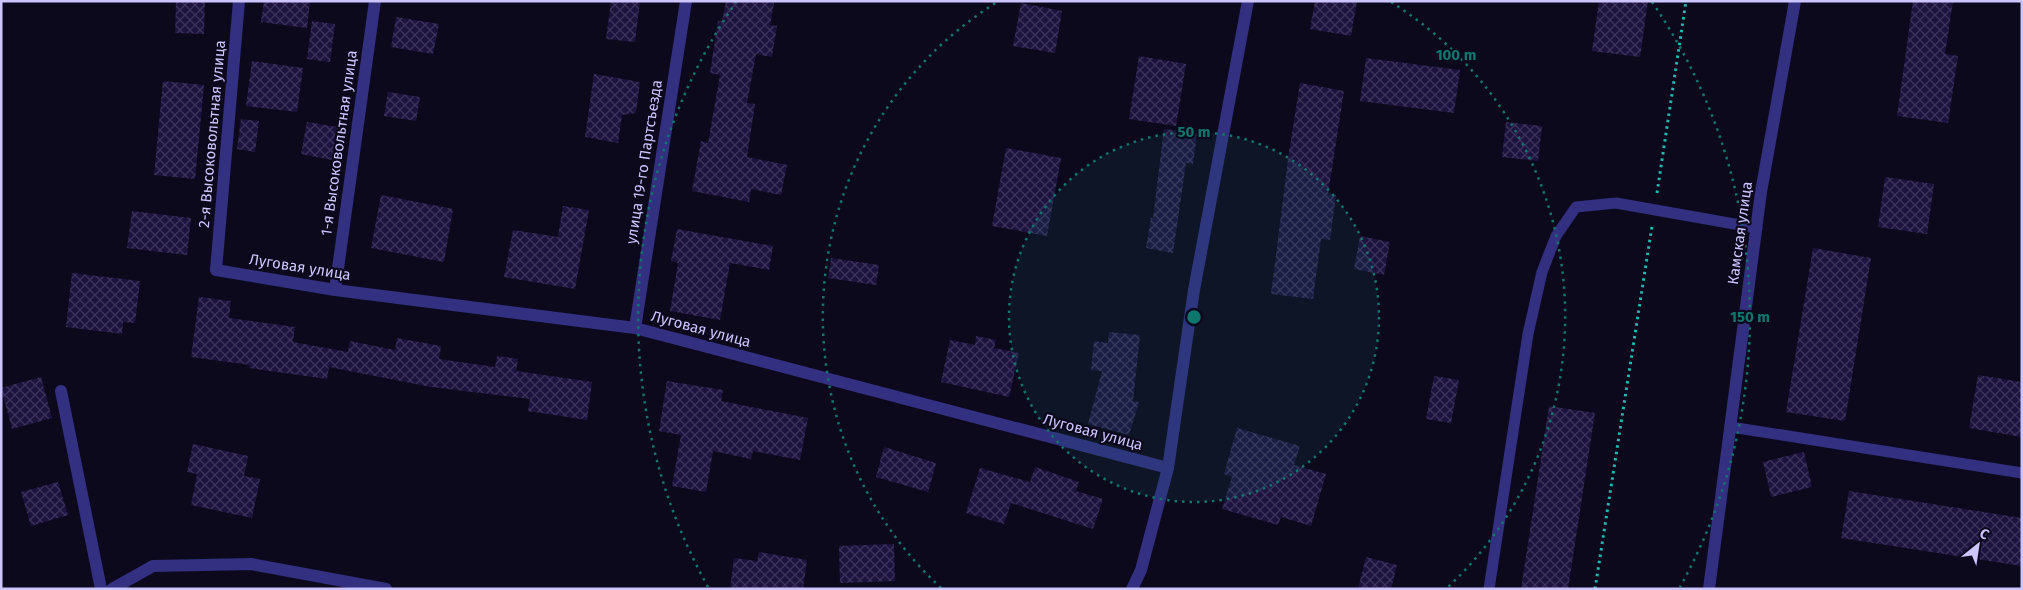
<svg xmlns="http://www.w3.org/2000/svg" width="2023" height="590" font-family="'Fira Sans',sans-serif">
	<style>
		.building { fill: url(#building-cross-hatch) }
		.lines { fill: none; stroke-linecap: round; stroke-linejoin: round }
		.path { stroke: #20b8af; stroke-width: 3; stroke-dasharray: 2.5 4; stroke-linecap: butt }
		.service { stroke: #332f81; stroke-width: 11 }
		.minor { stroke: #332f81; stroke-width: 12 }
		.tertiary { stroke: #332f81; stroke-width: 12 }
		.ring { fill: none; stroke: #0f766e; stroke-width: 2.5; stroke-dasharray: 2.5 5 }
		.labels { text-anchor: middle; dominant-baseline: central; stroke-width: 4.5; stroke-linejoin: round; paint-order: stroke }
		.street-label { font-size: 15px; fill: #ccc5ff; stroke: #0d091d }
		.centre { fill: #0f766e; stroke: #0d091d; stroke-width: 2.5 }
		.ring-label { font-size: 15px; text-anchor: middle; font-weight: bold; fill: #0f766e; stroke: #0d091d; stroke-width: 4.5; stroke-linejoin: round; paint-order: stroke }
	</style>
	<defs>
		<pattern id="building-cross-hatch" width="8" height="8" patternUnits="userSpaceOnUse" patternTransform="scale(1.25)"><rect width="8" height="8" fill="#1d133f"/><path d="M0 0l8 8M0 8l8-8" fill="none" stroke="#3d345c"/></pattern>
	</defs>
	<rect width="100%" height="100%" fill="#0d091d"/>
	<!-- building -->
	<path class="building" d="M 176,1 L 205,1 L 204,34 L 175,33 Z
		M 264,1 L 310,1 L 307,28 L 261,22 Z
		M 611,1 L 640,1 L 635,42 L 606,39 Z
		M 726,1 L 762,1 L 774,3 L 770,25 L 777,26 L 772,57 L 756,54 L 747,103 L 755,104 L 747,157 L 787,165 L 781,195 L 751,189 L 749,202 L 692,191 L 701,141 L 708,143 L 720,75 L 710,73 L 718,21 L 722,21 Z
		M 1315,1 L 1357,1 L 1351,36 L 1310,29 Z
		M 1599,1 L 1648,1 L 1640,57 L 1592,51 Z
		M 1913,1 L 1953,1 L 1945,54 L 1958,56 L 1948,123 L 1897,116 Z
		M 1021,3 L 1062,11 L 1055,53 L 1013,46 Z
		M 396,17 L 439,24 L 433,54 L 391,47 Z
		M 312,21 L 335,24 L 330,62 L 307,59 Z
		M 1139,56 L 1186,64 L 1176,126 L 1129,119 Z
		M 1366,58 L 1460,70 L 1454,113 L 1360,101 Z
		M 252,61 L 303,68 L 297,112 L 246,106 Z
		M 594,74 L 640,82 L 636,113 L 622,115 L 618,143 L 585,137 Z
		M 163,81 L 204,85 L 195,179 L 154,175 Z
		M 1300,83 L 1344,91 L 1328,194 L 1336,195 L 1330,240 L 1321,239 L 1313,299 L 1271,294 L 1289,152 Z
		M 388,92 L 420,97 L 416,121 L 384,116 Z
		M 241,119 L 259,121 L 255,152 L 237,149 Z
		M 307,122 L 338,127 L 332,160 L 301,154 Z
		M 1506,122 L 1542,126 L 1538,161 L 1502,157 Z
		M 1164,129 L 1197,133 L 1193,164 L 1186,163 L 1173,253 L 1146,248 L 1151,218 L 1153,218 Z
		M 1006,148 L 1061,158 L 1047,236 L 992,226 Z
		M 1885,177 L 1934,184 L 1927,234 L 1878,227 Z
		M 381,195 L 453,209 L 444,262 L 371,248 Z
		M 563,206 L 589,210 L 575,289 L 504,277 L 513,230 L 558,237 Z
		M 132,211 L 191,218 L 187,255 L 127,248 Z
		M 677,229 L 773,246 L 769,270 L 730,263 L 720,320 L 670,311 L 678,263 L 671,261 Z
		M 1360,236 L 1390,242 L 1384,275 L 1354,269 Z
		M 1813,248 L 1871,258 L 1845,421 L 1786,412 Z
		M 831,258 L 879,265 L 876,285 L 828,278 Z
		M 72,273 L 140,281 L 135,323 L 123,322 L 122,334 L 66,327 Z
		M 199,297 L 231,301 L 229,318 L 295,327 L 293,342 L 348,352 L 350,341 L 395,350 L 397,338 L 441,346 L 439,359 L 495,367 L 497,356 L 518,359 L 516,371 L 592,382 L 587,420 L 528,411 L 530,399 L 431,387 L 329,367 L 327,379 L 249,368 L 250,365 L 191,357 Z
		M 1109,332 L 1140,335 L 1133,401 L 1139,402 L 1129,435 L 1088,424 L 1102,371 L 1091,370 L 1094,341 L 1108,343 Z
		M 976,336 L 996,340 L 994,348 L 1019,353 L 1009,397 L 941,382 L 950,340 L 975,345 Z
		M 1978,375 L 2022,382 L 2022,437 L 1969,428 Z
		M 1434,376 L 1459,380 L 1451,423 L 1426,419 Z
		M 41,377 L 52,418 L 12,429 L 1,388 Z
		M 667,381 L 723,390 L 721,401 L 808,418 L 800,460 L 753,451 L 751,459 L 713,451 L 706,492 L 672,486 L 681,435 L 659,431 Z
		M 1549,406 L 1595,413 L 1568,589 L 1521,589 Z
		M 1237,428 L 1300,446 L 1294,465 L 1326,474 L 1311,526 L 1281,517 L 1278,525 L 1222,509 L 1232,477 L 1224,474 Z
		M 193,444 L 248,456 L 244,476 L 260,479 L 252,518 L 191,505 L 197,474 L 187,472 Z
		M 884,447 L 936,463 L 928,492 L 876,477 Z
		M 1804,452 L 1812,487 L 1771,497 L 1763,462 Z
		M 1035,467 L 1079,482 L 1076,491 L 1103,499 L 1093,529 L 1011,503 L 1004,524 L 966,513 L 980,468 L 1030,482 Z
		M 58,482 L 68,515 L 31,526 L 21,492 Z
		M 1849,491 L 2022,518 L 2022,566 L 1841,538 Z
		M 894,544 L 895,581 L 840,583 L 839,546 Z
		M 759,552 L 807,560 L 803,589 L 730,589 L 734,558 L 757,561 Z
		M 1366,557 L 1397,565 L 1391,589 L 1358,589 Z"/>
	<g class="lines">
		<!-- path -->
		<path class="path" d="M 1657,193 L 1686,1
			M 1595,589 L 1652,226"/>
		<!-- service -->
		<path class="service" d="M 1731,427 L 2022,473
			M 1489,589 L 1528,334 L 1542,272 L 1556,236 L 1576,207 L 1616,203 L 1757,228"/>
		<!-- minor -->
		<path class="minor" d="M 239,1 L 216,270 L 335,290 L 635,328 L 1168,468
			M 335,290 L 375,1
			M 635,328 L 686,1
			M 61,391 L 101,589
			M 112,589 L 153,566 L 251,564 L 386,589
			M 1132,589 L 1141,570 L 1168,468 L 1194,290 L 1248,1"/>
		<!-- tertiary -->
		<path class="tertiary" d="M 1709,589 L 1761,192 L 1795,1"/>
	</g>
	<!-- distance rings -->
	<circle cx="1194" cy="317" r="185" fill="#0f766e" fill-opacity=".12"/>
	<g class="ring">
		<circle cx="1194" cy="317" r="185"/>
		<path d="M941 588A371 371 0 0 1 997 2M1391 2A371 371 0 0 1 1447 588"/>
		<path d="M708 587A556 556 0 0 1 736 2M1652 2A556 556 0 0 1 1680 587"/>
	</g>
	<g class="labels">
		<!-- street labels -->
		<g class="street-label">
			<text transform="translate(212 134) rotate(-85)">2-я Высоковольтная улица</text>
			<text transform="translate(339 143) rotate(-82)">1-я Высоковольтная улица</text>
			<text transform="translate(644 162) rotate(-81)">улица 19-го Партсъезда</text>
			<text transform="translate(1740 233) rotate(-82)">Камская улица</text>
			<text transform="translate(300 267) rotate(9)">Луговая улица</text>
			<text transform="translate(701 329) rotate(15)">Луговая улица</text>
			<text transform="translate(1093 432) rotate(15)">Луговая улица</text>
		</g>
	</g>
	<circle cx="1194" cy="317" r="8" class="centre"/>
	<g class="ring-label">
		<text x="1456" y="60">100 m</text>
		<text x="1194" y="137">50 m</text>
		<text x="1750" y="322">150 m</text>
	</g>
	<!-- border -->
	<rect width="2023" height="590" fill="none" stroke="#ccc5ff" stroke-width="5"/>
	<!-- north arrow -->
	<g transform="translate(1978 545) rotate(30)" stroke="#0d091d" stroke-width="4" paint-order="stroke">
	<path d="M0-4L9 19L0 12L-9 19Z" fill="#ccc5ff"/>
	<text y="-8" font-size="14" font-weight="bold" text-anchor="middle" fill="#ccc5ff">С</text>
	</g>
</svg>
